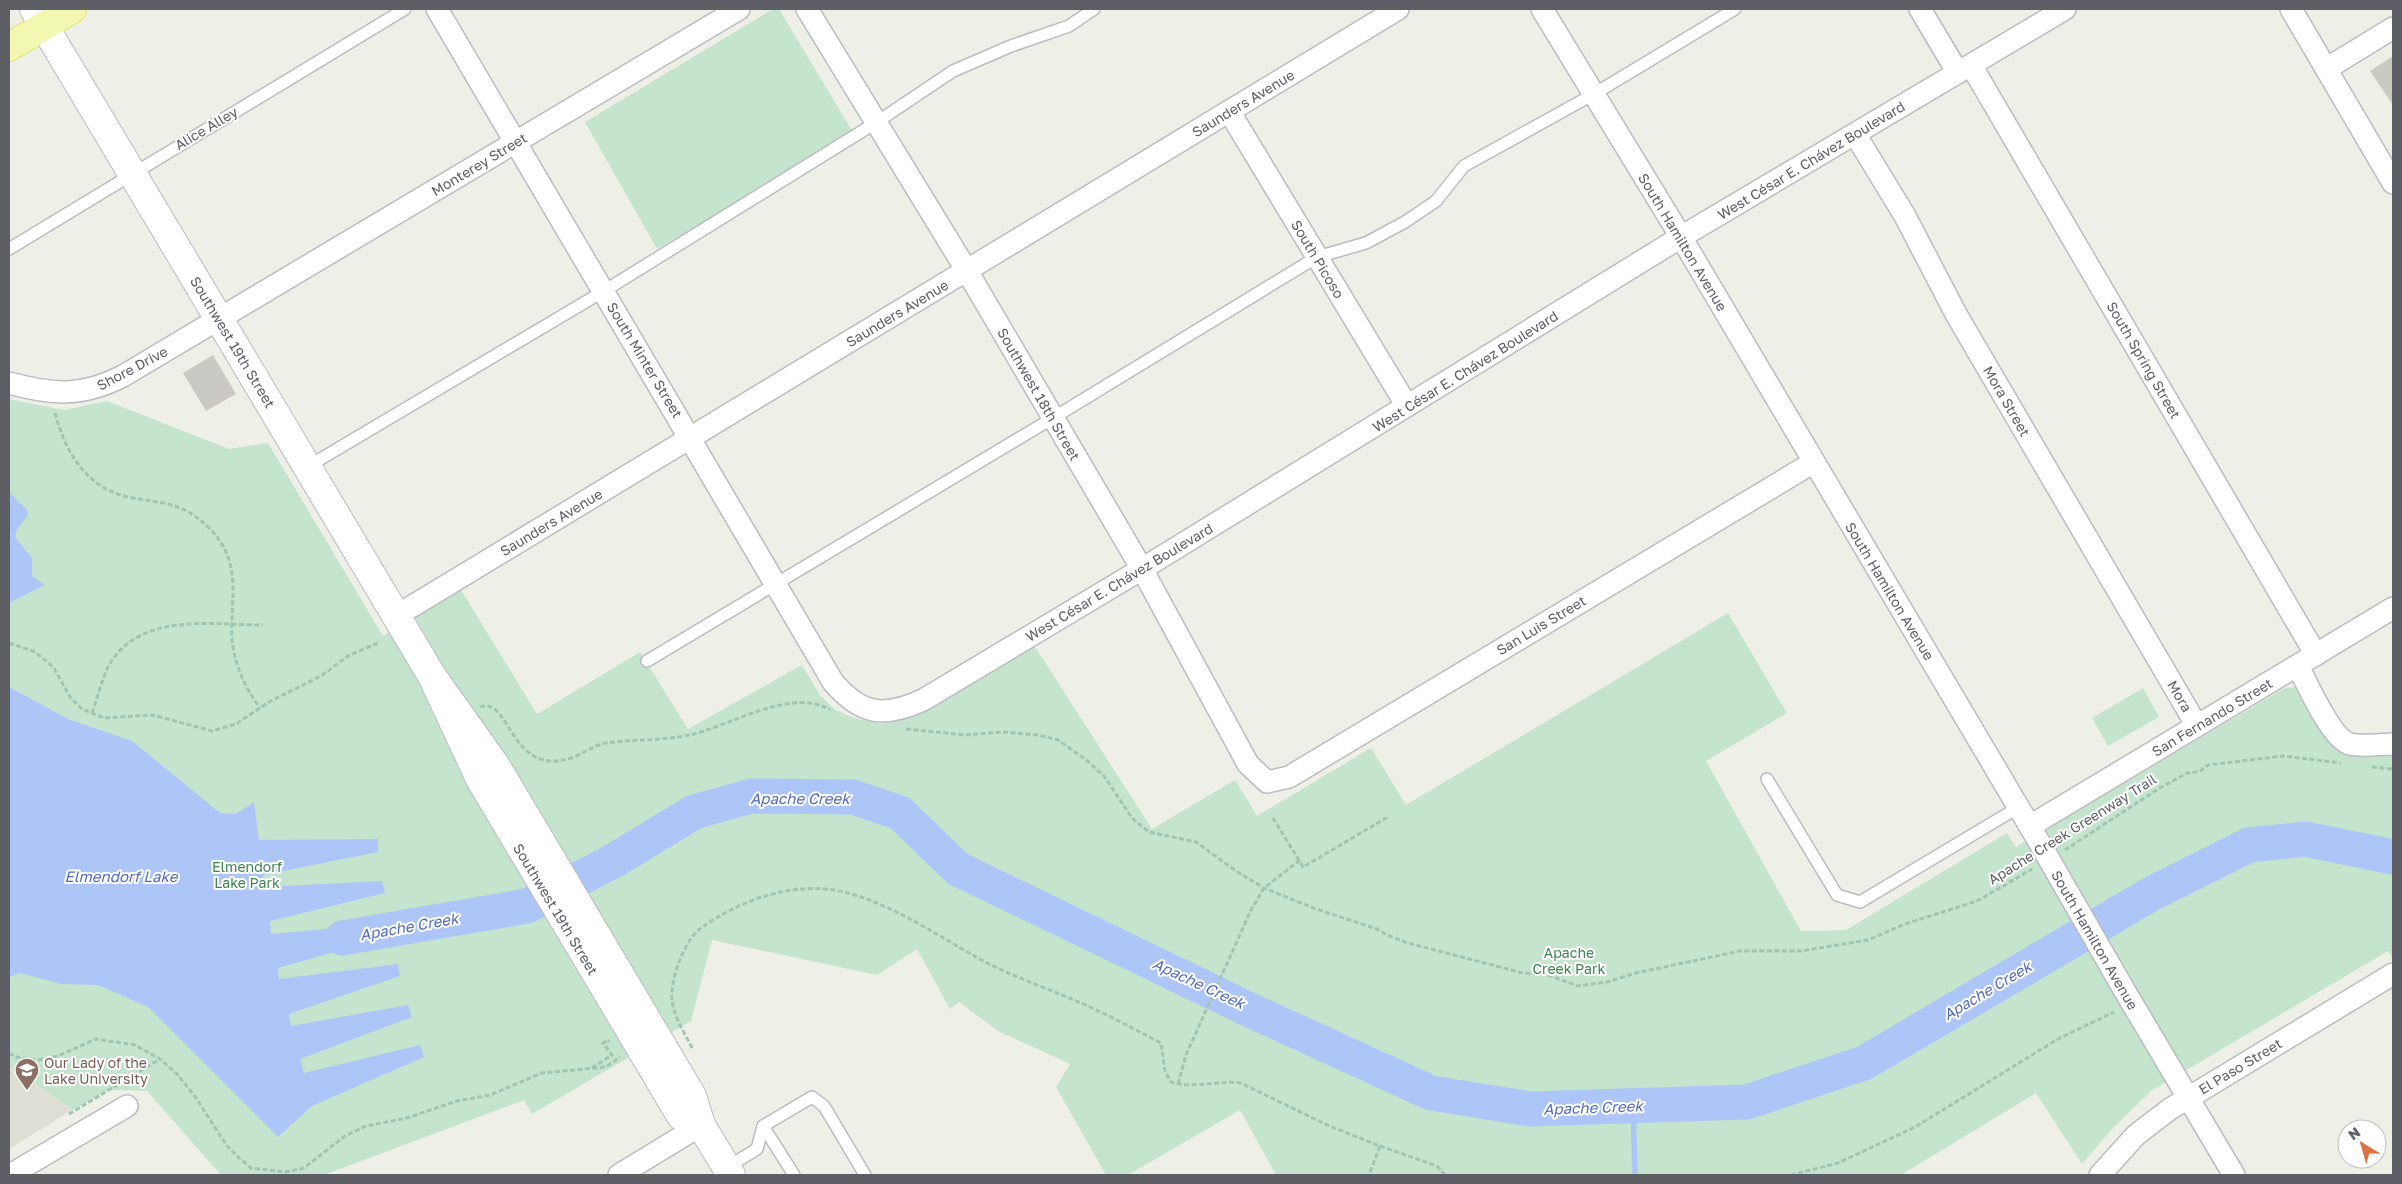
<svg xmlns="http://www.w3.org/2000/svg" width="2402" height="1184" font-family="'Golos Text',sans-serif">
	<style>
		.education { fill: #deded5 }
		.green { fill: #c5e4cd }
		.water { fill: #aec5f7 }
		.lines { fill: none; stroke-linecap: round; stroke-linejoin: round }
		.stream { stroke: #aec5f7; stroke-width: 5.5 }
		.river { stroke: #aec5f7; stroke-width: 35 }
		.building { fill: #cac9c3 }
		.lane-casing { stroke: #bbbcc1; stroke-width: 14 }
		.street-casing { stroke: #bbbcc1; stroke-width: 24 }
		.secondary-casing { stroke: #bbbcc2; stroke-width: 30 }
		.primary-casing { stroke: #e5e069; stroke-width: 30 }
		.path { stroke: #9fc4b2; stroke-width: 3; stroke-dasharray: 5 2.5; stroke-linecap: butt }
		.lane { stroke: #fff; stroke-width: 11 }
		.street { stroke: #fff; stroke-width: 21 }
		.secondary { stroke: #fff; stroke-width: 28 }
		.primary { stroke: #f2f8b2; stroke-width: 28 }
		.street-bridge-casing { stroke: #bbbcc1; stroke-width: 24; stroke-linecap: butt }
		.street-bridge { stroke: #fff; stroke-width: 21 }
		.labels { text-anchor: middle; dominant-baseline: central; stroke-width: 4; stroke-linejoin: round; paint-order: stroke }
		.street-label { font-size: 14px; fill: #5e5f65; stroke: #fff }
		.park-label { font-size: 14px; fill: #3e8452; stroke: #fff }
		.education-label { font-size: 14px; fill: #785e54; stroke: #fff; text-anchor: start }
		.water-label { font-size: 15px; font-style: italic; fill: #526bb9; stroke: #fff }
	</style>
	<rect width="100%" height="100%" fill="#eeefe6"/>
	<!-- education -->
	<path class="education" d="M 9,1066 L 20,1072 L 72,1110 L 9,1149 Z"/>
	<!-- green -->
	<path class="green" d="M 773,9 L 779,9 L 854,134 L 657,249 L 585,122 Z
		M 9,399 L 64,410 L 107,401 L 229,449 L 268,443 L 383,636 L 461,590 L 537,714 L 640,652 L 688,729 L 802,665 L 820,695 L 834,709 L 851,717 L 880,724 L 906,716 L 1032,642 L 1152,829 L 1235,780 L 1257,816 L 1371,748 L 1406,805 L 1728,613 L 1787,713 L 1706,761 L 1801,931 L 1846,930 L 2007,833 L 2016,847 L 2285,688 L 2296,687 L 2333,746 L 2342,751 L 2393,753 L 2393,959 L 2388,951 L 2151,1091 L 2112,1129 L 2082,1164 L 2036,1093 L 1901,1175 L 1276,1175 L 1240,1110 L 1128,1175 L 1106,1175 L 1056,1087 L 1070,1064 L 998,1031 L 959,1002 L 950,1009 L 917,949 L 877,975 L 712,940 L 691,1021 L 532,1114 L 524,1100 L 324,1175 L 221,1175 L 147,1091 L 108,1090 L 72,1110 L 20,1072 L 9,1066 Z
		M 2143,688 L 2159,717 L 2108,746 L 2092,718 Z"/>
	<!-- water -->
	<path class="water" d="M 9,492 L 27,510 L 28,515 L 17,529 L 15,537 L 32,558 L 32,576 L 45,585 L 9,603 Z
		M 9,687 L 68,719 L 132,741 L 220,813 L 236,814 L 254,802 L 259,840 L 378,839 L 378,852 L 263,875 L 263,887 L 382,881 L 385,893 L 270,921 L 271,934 L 388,923 L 391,936 L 278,968 L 279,979 L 398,964 L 400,976 L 289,1014 L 291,1026 L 408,1005 L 412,1017 L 300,1059 L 304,1073 L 420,1045 L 424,1057 L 312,1106 L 278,1137 L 148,1007 L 98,985 L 61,984 L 20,973 L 9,977 Z"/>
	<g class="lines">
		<!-- stream -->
		<path class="stream" d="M 1633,1106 L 1635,1175"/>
		<!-- river -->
		<path class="river" d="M 342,938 L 527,906 L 615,860 L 694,812 L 751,796 L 853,797 L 900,813 L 958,869 L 1252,1011 L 1431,1093 L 1531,1109 L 1747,1102 L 1864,1063 L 2151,894 L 2249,845 L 2305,839 L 2393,857"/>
	</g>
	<!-- building -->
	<path class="building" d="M 2393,56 L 2393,105 L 2370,71 Z
		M 213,355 L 236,394 L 206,411 L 183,373 Z"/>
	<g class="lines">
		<defs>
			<path id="lane" d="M 9,249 L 405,9
				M 307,467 L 604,291 L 877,122 L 953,71 L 1011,46 L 1069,26 L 1094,9
				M 647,661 L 1053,418 L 1317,257 L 1366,243 L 1405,222 L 1436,201 L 1464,166 L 1594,94 L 1735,9
				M 1767,779 L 1837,895 L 1860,902 L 2019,807
				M 763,1126 L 794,1175
				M 726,1168 L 757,1149 L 763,1126 L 812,1097 L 824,1106 L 865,1175"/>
			<path id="street" d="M 437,9 L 833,682 C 861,715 884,718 923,700 L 1142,569 L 1681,237 L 2065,9
				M 807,9 L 967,271 L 1142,569 L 1248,764 L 1267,782 L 1289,777 L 1814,462
				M 1542,9 L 1681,237 L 2042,847
				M 1920,9 L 1958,73
				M 2291,9 L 2393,183
				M 1971,65 L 2316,655
				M 2326,69 L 2393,28
				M 1229,111 L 1407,406
				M 1855,134 L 1905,216 L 1956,314 L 2197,726
				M 9,383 C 53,395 82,397 123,376 L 739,9
				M 396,616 L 1398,9
				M 2298,666 C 2307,683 2331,739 2350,744 C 2363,747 2380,744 2393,744
				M 2030,826 L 2393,608
				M 2123,988 L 2234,1175
				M 10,1175 L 127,1106
				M 619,1175 L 701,1125
				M 2100,1175 L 2136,1135 L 2170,1109 L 2393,974"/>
			<path id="secondary" d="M 34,9 L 432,676
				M 701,1125 L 681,1116 L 480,779 L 432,676 L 496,766 L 692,1096 L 701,1125 L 731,1175"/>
			<path id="primary" d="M 9,47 L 72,9"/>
		</defs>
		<!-- lane casing -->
		<use href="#lane" class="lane-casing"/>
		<!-- street casing -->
		<use href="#street" class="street-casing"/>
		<!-- secondary casing -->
		<use href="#secondary" class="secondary-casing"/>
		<!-- primary casing -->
		<use href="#primary" class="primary-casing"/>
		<!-- path -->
		<path class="path" d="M 55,413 C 65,451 86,488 128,497 C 163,504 183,501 211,530 C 243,564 230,598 232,638 C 234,664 245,688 260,708
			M 9,643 L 33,651 L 44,659 L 54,668 L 70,697 L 82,709 L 104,718 L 153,715 L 212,731 L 236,724 L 269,702 L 321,676 L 348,656 L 380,642
			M 480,707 C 511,696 510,778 571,758 C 583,754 594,745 606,743 C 633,739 662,741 689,735 C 729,727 792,686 830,710
			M 92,713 C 97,699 101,683 107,669 C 136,611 211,625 263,625
			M 906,729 L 965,735 L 1003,732 L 1038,735 L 1058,740 L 1085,759 L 1104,776 L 1132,818 L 1149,832 L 1196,842 L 1236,871 L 1264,888 L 1316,909 L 1377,929 L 1387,935 L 1408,943 L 1523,973 L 1548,975 L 1578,986 L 1607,982 L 1636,973 L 1740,951 L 1801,951 L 1868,940 L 1905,924 L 1977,901 L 2032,869
			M 2372,767 L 2393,769
			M 1273,818 L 1303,867 L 1388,817
			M 2065,850 L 2158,789 L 2187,773 L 2199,772 L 2208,765 L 2283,756 L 2341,763
			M 692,1048 C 685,1033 673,1016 672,999 C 670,979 685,939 701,928 C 740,900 795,880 844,892 C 896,905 942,939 989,964 C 1022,980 1057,992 1090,1007 C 1114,1018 1138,1031 1161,1043 L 1165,1071 L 1171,1082 C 1194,1089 1218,1080 1241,1083 L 1327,1125 L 1380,1146 L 1369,1175
			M 9,1053 L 16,1057 L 38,1060 L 58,1056 L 96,1039 L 135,1045 L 160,1059 L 177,1074 L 194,1095 L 227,1146 L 238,1157 L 251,1168 L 285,1172 L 304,1168 L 345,1136 L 366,1126 L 407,1118 L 457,1101 L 490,1095 L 542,1073 L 606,1067 L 620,1057
			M 592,1068 L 612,1055 L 603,1043 L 608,1040 L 609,1042
			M 1178,1084 L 1186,1055 L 1251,910 L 1264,888 L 1300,860
			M 69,1114 L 160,1059
			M 1380,1146 L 1437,1166 L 1445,1175
			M 1791,1175 L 1838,1163 L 1915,1127 L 2058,1039 L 2114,1012"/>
		<!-- lane -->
		<use href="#lane" class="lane"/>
		<!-- street -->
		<use href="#street" class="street"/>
		<!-- secondary -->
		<use href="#secondary" class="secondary"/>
		<!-- primary -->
		<use href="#primary" class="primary"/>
		<defs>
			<path id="street-bridge" d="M 2042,847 L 2123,988"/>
		</defs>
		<!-- street-bridge casing -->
		<use href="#street-bridge" class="street-bridge-casing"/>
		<!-- street-bridge -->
		<use href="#street-bridge" class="street-bridge"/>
	</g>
	<!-- icons -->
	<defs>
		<symbol id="university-pin" viewBox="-11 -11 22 30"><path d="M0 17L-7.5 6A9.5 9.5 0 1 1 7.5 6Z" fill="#8d6e63" stroke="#fff"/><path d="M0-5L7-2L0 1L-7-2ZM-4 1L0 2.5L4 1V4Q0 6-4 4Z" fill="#fff"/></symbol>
	</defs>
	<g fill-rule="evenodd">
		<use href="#university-pin" x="13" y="1056" width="28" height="38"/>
	</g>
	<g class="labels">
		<!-- street labels -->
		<g class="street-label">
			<text transform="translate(1243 103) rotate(-31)">Saunders Avenue</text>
			<text transform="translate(206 128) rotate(-31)">Alice Alley</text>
			<text transform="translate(1811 160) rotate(-31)">West César E. Chávez Boulevard</text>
			<text transform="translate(479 164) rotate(-31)">Monterey Street</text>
			<text transform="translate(1683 242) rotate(59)">South Hamilton Avenue</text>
			<text transform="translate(1318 259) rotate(59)">South Picoso</text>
			<text transform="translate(897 313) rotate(-31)">Saunders Avenue</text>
			<text transform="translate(233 342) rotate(59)">Southwest 19th Street</text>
			<text transform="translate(645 360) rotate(59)">South Minter Street</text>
			<text transform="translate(2144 360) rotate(60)">South Spring Street</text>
			<text transform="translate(132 368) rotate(-28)">Shore Drive</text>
			<text transform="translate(1465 371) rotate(-32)">West César E. Chávez Boulevard</text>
			<text transform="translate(1039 394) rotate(60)">Southwest 18th Street</text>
			<text transform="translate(2007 401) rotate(60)">Mora Street</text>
			<text transform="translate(551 522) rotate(-31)">Saunders Avenue</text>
			<text transform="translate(1119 582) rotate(-31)">West César E. Chávez Boulevard</text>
			<text transform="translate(1890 591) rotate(59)">South Hamilton Avenue</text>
			<text transform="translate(1541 625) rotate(-31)">San Luis Street</text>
			<text transform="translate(2180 696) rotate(60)">Mora</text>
			<text transform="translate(2212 717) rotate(-31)">San Fernando Street</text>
			<text transform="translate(2072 829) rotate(-32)">Apache Creek Greenway Trail</text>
			<text transform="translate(556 909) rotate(59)">Southwest 19th Street</text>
			<text transform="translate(2095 940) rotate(60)">South Hamilton Avenue</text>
			<text transform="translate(2240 1066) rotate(-31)">El Paso Street</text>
		</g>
		<!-- park labels -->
		<g class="park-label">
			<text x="247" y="866">Elmendorf<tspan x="247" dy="16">Lake Park</tspan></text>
			<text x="1569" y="952">Apache<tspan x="1569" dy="16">Creek Park</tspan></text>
		</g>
		<!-- education labels -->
		<g class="education-label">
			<text x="44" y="1062">Our Lady of the<tspan x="44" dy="16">Lake University</tspan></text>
		</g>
		<!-- water labels -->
		<g class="water-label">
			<text x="800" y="798">Apache Creek</text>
			<text x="121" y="876">Elmendorf Lake</text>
			<text transform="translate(409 926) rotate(-10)">Apache Creek</text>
			<text transform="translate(1199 983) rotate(25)">Apache Creek</text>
			<text transform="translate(1987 990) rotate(-31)">Apache Creek</text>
			<text transform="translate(1593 1107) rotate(-2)">Apache Creek</text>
		</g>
	</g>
	<!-- border -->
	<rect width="2402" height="1184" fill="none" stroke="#5e5f65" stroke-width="20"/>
	<!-- north arrow -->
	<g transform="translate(2362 1144) rotate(323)"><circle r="24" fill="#ffffff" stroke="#bfbfc1"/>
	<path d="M0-4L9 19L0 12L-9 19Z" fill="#da7241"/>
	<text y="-8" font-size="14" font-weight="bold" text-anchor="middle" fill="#5e5f65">N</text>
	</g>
</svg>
